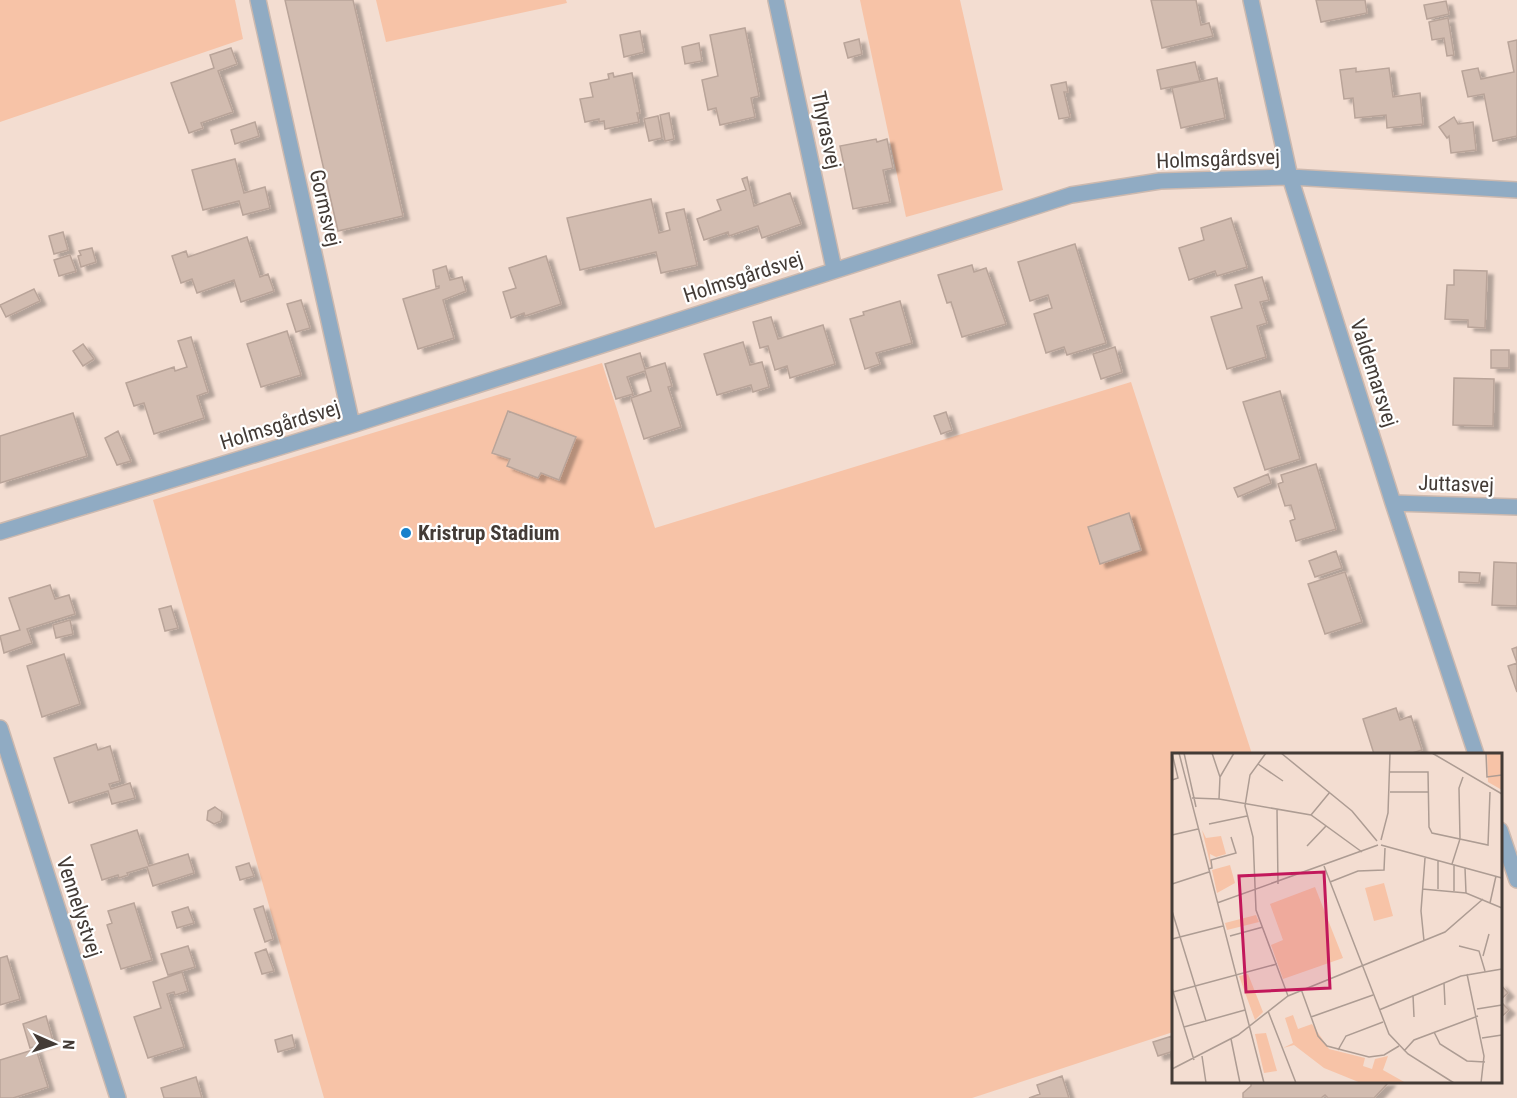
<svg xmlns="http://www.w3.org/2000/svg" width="1517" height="1098" font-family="'Roboto Condensed',sans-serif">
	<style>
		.green { fill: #f7c3a7 }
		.building { fill: #d2bcb0; stroke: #b9a499; stroke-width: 1.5; filter: url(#shadow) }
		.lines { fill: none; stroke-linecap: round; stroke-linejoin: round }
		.minor-casing { stroke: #ccb9af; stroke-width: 18 }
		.minor { stroke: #90abc3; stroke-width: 15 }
		.poi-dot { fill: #1781cc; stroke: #fff; stroke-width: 2 }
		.labels { text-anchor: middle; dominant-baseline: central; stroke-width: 4.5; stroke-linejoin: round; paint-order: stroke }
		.street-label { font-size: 21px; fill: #433b36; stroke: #fff }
		.poi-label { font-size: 21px; font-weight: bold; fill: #433b36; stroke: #fff; text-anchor: start }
		.inset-road { fill: none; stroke: #ad9c93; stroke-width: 1.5 }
		.view { fill: #c2185b; fill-opacity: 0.15; stroke: #c2185b; stroke-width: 3 }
		.inset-edge { fill: none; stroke: #433b36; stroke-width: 3 }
	</style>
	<defs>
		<filter id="shadow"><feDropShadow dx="6" dy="4" stdDeviation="1.5" flood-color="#0004"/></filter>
	</defs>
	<rect width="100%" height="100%" fill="#f3ddd1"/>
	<!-- green -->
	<path class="green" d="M 0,0 L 235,0 L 243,39 L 0,122 Z
		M 376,0 L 566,0 L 567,3 L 386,42 Z
		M 860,0 L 960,0 L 1003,190 L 906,217 Z
		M 602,363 L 655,528 L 1131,382 L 1252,754 L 1174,754 L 1173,1032 L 972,1098 L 324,1098 L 153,500 Z"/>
	<!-- building -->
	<path class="building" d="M 285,0 L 353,0 L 403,216 L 338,231 Z
		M 1151,0 L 1196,0 L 1201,25 L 1209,23 L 1213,36 L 1162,48 Z
		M 1316,0 L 1365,0 L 1367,13 L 1321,22 Z
		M 1446,1 L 1449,14 L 1427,19 L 1424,5 Z
		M 1448,18 L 1454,55 L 1447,56 L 1444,38 L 1432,40 L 1429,22 Z
		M 745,28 L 759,96 L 751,98 L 755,117 L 720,125 L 716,108 L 708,110 L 702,80 L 718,76 L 710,35 Z
		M 640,31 L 644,52 L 624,57 L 620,35 Z
		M 859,39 L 862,54 L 848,58 L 844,43 Z
		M 1517,40 L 1517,136 L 1493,141 L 1484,94 L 1468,97 L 1462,71 L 1478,68 L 1481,79 L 1514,72 L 1508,42 Z
		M 699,43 L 702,61 L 685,64 L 682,47 Z
		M 231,48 L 237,64 L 218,71 L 233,112 L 201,123 L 203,128 L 189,133 L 171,83 L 214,68 L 210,55 Z
		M 1195,62 L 1200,81 L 1161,89 L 1157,70 Z
		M 1356,68 L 1356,72 L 1389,68 L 1393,97 L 1420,93 L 1423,124 L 1387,128 L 1386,115 L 1355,118 L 1353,98 L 1344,99 L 1340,70 Z
		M 613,73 L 614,77 L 632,73 L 640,113 L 637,113 L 639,122 L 605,129 L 604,121 L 599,122 L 599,119 L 585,122 L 580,99 L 593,97 L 590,83 L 609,79 L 608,74 Z
		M 1217,78 L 1225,118 L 1181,128 L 1172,88 Z
		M 1066,82 L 1068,92 L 1064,92 L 1070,117 L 1059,119 L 1051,85 Z
		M 669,113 L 674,139 L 665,141 L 660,115 Z
		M 658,116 L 662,138 L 649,141 L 644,119 Z
		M 1454,117 L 1458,124 L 1473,122 L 1476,150 L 1451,153 L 1449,136 L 1447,138 L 1439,127 Z
		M 255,122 L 259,136 L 235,144 L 231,130 Z
		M 876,139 L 877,142 L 887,139 L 893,168 L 883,170 L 890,202 L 853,209 L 840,146 Z
		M 235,159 L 244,193 L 265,187 L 270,208 L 243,215 L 239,201 L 203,210 L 192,170 Z
		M 747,177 L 754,206 L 790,193 L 801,224 L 762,238 L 758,226 L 729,236 L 728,232 L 704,240 L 697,219 L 721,210 L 717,200 L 746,190 L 742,179 Z
		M 651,199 L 659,233 L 670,230 L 666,213 L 684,209 L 697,265 L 661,273 L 656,252 L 580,270 L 567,218 Z
		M 1231,218 L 1247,267 L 1217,276 L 1215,271 L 1189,280 L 1179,248 L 1204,240 L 1201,228 Z
		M 63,232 L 68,250 L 54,254 L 49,236 Z
		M 247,237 L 260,277 L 268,274 L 274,291 L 241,302 L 234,280 L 197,293 L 192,279 L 181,283 L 172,256 L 186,251 L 188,257 Z
		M 1075,244 L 1106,343 L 1067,355 L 1064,347 L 1046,353 L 1034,314 L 1052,308 L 1048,295 L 1030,301 L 1018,262 Z
		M 92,248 L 96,262 L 81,267 L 78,256 L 81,255 L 79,251 Z
		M 70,255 L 76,271 L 59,276 L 54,260 Z
		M 546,256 L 561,304 L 525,316 L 524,313 L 511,318 L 503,292 L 516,288 L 509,268 Z
		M 972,265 L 974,272 L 986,268 L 1006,324 L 962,337 L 951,302 L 947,303 L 938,275 Z
		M 446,266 L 450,280 L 462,277 L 466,291 L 443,300 L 454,338 L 418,349 L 403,299 L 439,288 L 439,286 L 436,287 L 433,270 Z
		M 1454,270 L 1487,271 L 1485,328 L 1468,327 L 1468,320 L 1445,319 L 1447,285 L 1454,285 Z
		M 1262,277 L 1269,300 L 1260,302 L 1267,323 L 1257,326 L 1266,357 L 1227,369 L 1211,317 L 1242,308 L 1235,285 Z
		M 34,289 L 40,301 L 6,317 L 0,305 Z
		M 301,300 L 310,328 L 296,332 L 287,304 Z
		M 900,301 L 912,343 L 876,353 L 880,364 L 865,369 L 850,319 L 864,315 L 863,312 Z
		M 771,317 L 778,339 L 823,325 L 835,364 L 790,378 L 787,366 L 775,370 L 768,346 L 760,348 L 753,322 Z
		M 287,331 L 301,375 L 261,387 L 247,344 Z
		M 191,337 L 208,392 L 197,396 L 204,418 L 154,434 L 144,403 L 134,406 L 126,383 L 174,367 L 175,371 L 187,367 L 178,341 Z
		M 743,342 L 750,365 L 762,362 L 769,387 L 753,392 L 751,385 L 717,395 L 704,354 Z
		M 83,344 L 94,359 L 83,366 L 73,351 Z
		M 1115,347 L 1122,372 L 1101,379 L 1093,354 Z
		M 1491,350 L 1509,350 L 1509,368 L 1491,368 Z
		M 640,353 L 645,369 L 665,363 L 672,386 L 668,387 L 681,427 L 644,439 L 631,398 L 651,391 L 645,371 L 627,377 L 633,394 L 616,399 L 605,364 Z
		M 1454,378 L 1494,379 L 1493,426 L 1453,425 Z
		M 1280,391 L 1300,459 L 1265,470 L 1243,402 Z
		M 508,411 L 576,437 L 559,480 L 541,473 L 538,478 L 507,466 L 510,459 L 492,453 Z
		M 946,412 L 952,430 L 941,434 L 934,416 Z
		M 73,413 L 87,456 L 0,483 L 0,436 Z
		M 118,431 L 131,461 L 117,465 L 105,438 Z
		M 1316,464 L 1336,529 L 1296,541 L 1290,521 L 1295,519 L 1291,505 L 1285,506 L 1278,484 L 1283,482 L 1281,475 Z
		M 1268,474 L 1271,483 L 1238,497 L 1234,488 Z
		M 1129,513 L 1141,550 L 1100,564 L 1088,527 Z
		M 1336,551 L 1342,568 L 1315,577 L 1309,561 Z
		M 1494,562 L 1517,563 L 1517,606 L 1492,605 Z
		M 1345,572 L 1362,622 L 1325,634 L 1308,584 Z
		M 1459,572 L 1480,573 L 1479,583 L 1459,582 Z
		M 50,585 L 55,599 L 69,595 L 75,614 L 27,629 L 32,643 L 4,653 L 0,636 L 20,630 L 9,598 Z
		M 171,606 L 178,628 L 165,631 L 159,609 Z
		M 70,620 L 73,634 L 56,638 L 53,625 Z
		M 1517,647 L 1517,663 L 1512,649 Z
		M 64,654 L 80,704 L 42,717 L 27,666 Z
		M 1517,663 L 1517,692 L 1508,666 Z
		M 1396,708 L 1400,720 L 1411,716 L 1422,750 L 1409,754 L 1374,754 L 1363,719 Z
		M 96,744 L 98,750 L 110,746 L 120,781 L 109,784 L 111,789 L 130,783 L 135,798 L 112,804 L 108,791 L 69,803 L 54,758 Z
		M 215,807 L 222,812 L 221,821 L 214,824 L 207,820 L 208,811 Z
		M 137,830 L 149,866 L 188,854 L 194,873 L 153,886 L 147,867 L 127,873 L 128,875 L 119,878 L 118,875 L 102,880 L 91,845 Z
		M 249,863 L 254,876 L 240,880 L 236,867 Z
		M 134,903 L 152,960 L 121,969 L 107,925 L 112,923 L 108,911 Z
		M 263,906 L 273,939 L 265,942 L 254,909 Z
		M 188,907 L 194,923 L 177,928 L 172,912 Z
		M 188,946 L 195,967 L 168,975 L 161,954 Z
		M 266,949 L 274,971 L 262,974 L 255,953 Z
		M 7,956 L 20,999 L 0,1005 L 0,958 Z
		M 182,972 L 188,991 L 175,995 L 174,992 L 167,994 L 184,1047 L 148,1058 L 134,1017 L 161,1008 L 153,982 Z
		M 1500,984 L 1508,993 L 1500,1000 Z
		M 1500,1001 L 1509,1010 L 1500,1018 Z
		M 46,1016 L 53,1041 L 30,1048 L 23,1024 Z
		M 292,1035 L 295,1047 L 278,1052 L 275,1040 Z
		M 1172,1036 L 1174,1051 L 1158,1056 L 1153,1042 Z
		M 36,1049 L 48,1087 L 13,1098 L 0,1098 L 0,1060 Z
		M 1062,1076 L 1069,1098 L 1029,1098 L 1040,1094 L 1037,1085 Z
		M 196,1077 L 202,1098 L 164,1098 L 161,1088 Z
		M 1251,1082 L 1389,1082 L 1374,1098 L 1328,1098 L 1325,1095 L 1321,1098 L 1243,1098 L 1243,1093 L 1251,1086 Z"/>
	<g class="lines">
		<defs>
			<path id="minor" d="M 258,0 L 352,425
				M 776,0 L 834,269
				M 1251,0 L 1290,177 L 1393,503 L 1476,754
				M 1393,503 L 1517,507
				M 0,532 L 352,425 L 1071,195 L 1160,181 L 1290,177 L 1517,190
				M 0,728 L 118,1098
				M 1500,830 L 1517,880"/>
		</defs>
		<!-- minor casing -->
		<use href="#minor" class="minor-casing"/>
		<!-- minor -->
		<use href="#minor" class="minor"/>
	</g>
	<!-- markers -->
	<circle class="poi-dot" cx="406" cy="533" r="6"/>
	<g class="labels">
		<!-- street labels -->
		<g class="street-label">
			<text transform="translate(826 130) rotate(78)">Thyrasvej</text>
			<text transform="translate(1218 159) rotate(-2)">Holmsgårdsvej</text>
			<text transform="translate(325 208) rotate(77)">Gormsvej</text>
			<text transform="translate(743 277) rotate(-18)">Holmsgårdsvej</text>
			<text transform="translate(1374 373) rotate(72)">Valdemarsvej</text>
			<text transform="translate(280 425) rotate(-17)">Holmsgårdsvej</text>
			<text transform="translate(1456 484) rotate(2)">Juttasvej</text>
			<text transform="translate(79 907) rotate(72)">Vennelystvej</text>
		</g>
		<!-- poi labels -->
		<g class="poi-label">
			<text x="418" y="533">Kristrup Stadium</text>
		</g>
	</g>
	<!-- overview -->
	<g transform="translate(1172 753)">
		<rect width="330" height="330" fill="#f3ddd1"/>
		<path d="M 315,0 L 330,0 L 330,37 L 316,29 ZM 30,77 L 34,85 L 49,83 L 54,101 L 44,104 L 38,101 L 39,114 ZM 58,112 L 63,130 L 45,140 L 40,117 ZM 212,130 L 221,163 L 202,168 L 193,135 ZM 143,134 L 171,205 L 111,226 L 99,192 L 111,187 L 98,151 ZM 84,162 L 87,169 L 55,177 L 53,170 ZM 76,221 L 91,259 L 83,267 L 67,223 ZM 121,262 L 126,276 L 140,271 L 157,296 L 193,305 L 191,313 L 200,316 L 203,306 L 216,303 L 211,317 L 234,330 L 189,330 L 152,315 L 122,292 L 111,295 L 121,290 L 113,265 ZM 94,280 L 105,318 L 92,320 L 83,281 Z" fill="#f7c3a7"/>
		<path class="inset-road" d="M 7,0 L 92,330M 12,0 L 24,54M 40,0 L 48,24 L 47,46M 94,0 L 78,22 L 73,53 L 81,84 L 84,157 L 116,243M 109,0 L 180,58 L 205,88M 260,0 L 330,41M 314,0 L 315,24 L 330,22M 86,11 L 111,28M 218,19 L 256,19 L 257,74 L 260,80 L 316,92 L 318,39M 48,24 L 62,0M 0,27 L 6,25 L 0,0M 218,39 L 256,39M 20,45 L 47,46 L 139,62 L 190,99M 105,56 L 106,131M 139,62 L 158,39M 37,71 L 75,63M 0,82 L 26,76M 209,87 L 216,60 L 218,0M 209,92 L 330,125M 135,93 L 154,73M 266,108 L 266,136M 280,111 L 288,86 L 287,35 L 291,24M 282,112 L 282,138M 152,113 L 217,281 L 236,301 L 282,330M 293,115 L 294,140M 36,116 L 40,115 L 39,107 L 64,100 L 59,84M 158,129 L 186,118 L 212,117 L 213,95M 0,131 L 37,119M 250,136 L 294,140 L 330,155M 45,150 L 206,92M 318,150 L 324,123M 0,158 L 34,268M 58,183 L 91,174M 0,186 L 51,173M 252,188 L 249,158 L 253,105M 287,193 L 307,198 L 313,218M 311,203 L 317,181M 295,221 L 312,303 L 309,330M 272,230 L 273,252M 0,235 L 22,307M 129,236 L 146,283 L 155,293 L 197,304 L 212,302 L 227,293M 1,239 L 105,211M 241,242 L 242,264M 305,256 L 330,252M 207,257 L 289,223 L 330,216M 96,258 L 124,330M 139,264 L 201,242M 12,274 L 73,257M 262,279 L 268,291 L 295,308 L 313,309M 310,285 L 330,282M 59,286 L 68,330M 166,297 L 174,283 L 211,269M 232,298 L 242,287 L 306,263M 30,303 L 34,330M 0,316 L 66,282 L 116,243 L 273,179 L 311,146"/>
		<path class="view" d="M 152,119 L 158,235 L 74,239 L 67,123 Z"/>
		<rect width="330" height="330" class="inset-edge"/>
	</g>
	<!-- north arrow -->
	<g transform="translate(54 1044) rotate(93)" stroke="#ffffff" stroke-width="4.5" paint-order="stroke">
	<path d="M0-4.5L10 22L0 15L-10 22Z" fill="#433b36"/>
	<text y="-9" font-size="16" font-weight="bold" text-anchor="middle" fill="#433b36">N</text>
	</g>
</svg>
